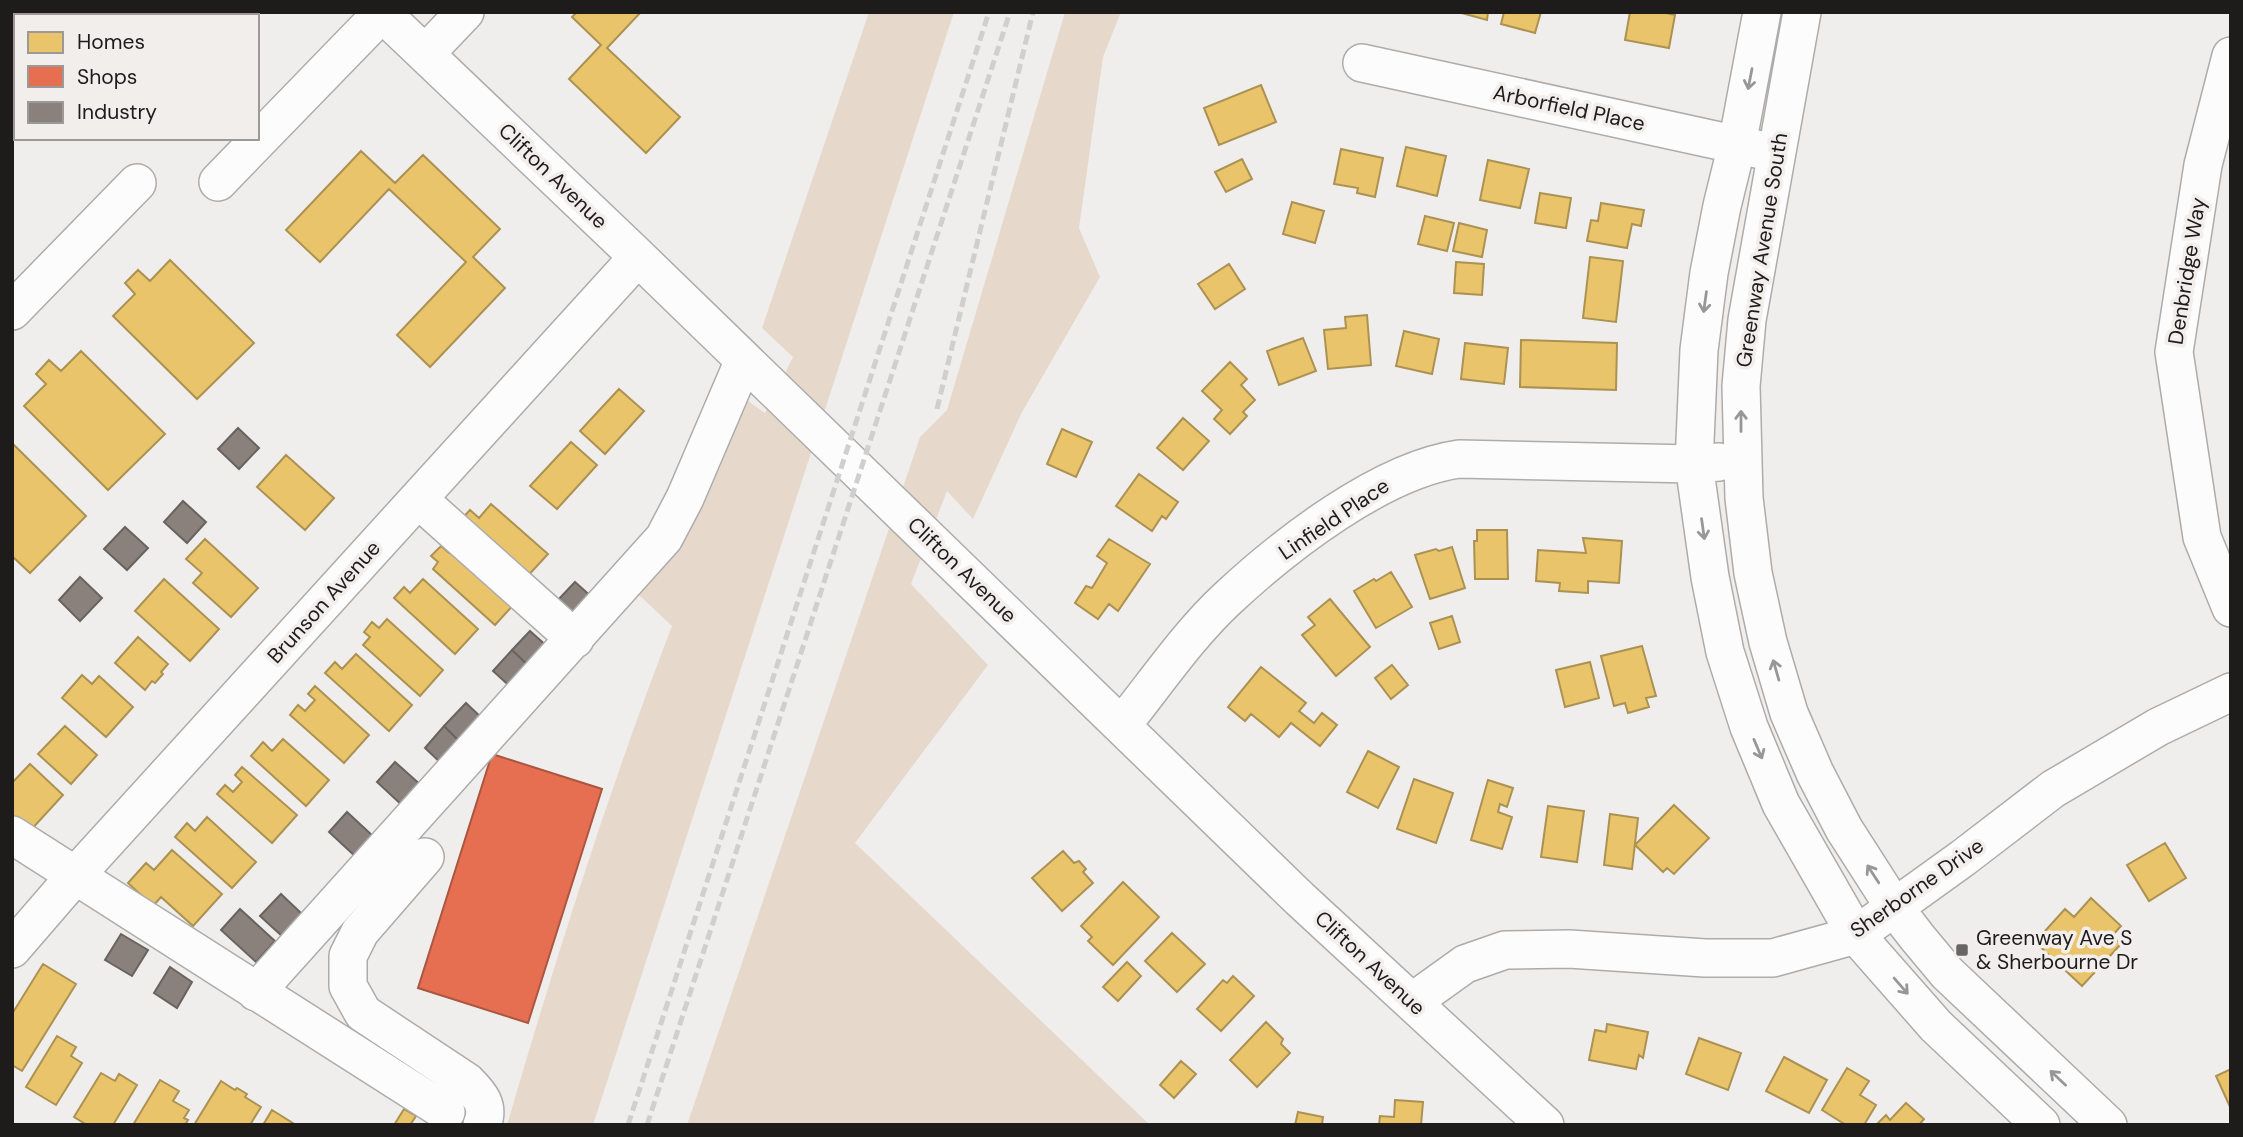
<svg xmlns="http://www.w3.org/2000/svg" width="2243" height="1137" font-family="'DM Sans',sans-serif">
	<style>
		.green { fill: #e6d9cc }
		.homes { fill: #e9c46a; stroke: #ac9252; stroke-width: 2 }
		.shops { fill: #e76f51; stroke: #aa5641; stroke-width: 2 }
		.industry { fill: #8a817c; stroke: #69635f; stroke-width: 2 }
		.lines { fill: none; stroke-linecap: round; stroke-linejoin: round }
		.minor-casing { stroke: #adacab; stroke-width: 40 }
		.minor { stroke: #fdfcfc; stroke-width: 37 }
		.rail { stroke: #d0cfcf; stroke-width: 5; stroke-dasharray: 10 5; stroke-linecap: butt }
		.oneway { stroke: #989797 }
		.poi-dot { fill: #676664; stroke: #f1eeeb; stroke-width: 2.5 }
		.labels { text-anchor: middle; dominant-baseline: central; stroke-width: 7; stroke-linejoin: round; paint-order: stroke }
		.street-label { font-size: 21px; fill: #1d1c1b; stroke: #f1eeeb }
		.poi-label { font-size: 21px; fill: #1d1c1b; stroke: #f1eeeb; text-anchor: start }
	</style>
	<rect width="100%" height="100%" fill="#f0eeec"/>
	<!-- green -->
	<path class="green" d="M 869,12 L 954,12 L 593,1125 L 507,1125 C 556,957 609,789 672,626 L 626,583 L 744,398 L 765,413 L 793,357 L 762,328 Z
		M 1065,12 L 1121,12 L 1103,57 L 1079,228 L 1100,277 L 1022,412 L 973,519 L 947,491 L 911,584 L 988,665 L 855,843 L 1150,1125 L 687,1125 L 920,437 L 947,410 Z"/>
	<!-- homes -->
	<path class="homes" d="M 153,12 L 201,12 L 197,16 L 157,16 Z
		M 218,12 L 247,12 L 251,16 L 214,16 Z
		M 577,12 L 641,12 L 607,48 L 680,117 L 646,153 L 569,79 L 601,45 L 572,17 Z
		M 1458,12 L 1488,12 L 1487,20 Z
		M 1504,12 L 1541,12 L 1535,33 L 1501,24 Z
		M 1630,12 L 1661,12 L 1675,15 L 1669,48 L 1625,40 Z
		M 1261,85 L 1276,122 L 1219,145 L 1204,108 Z
		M 1406,147 L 1446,156 L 1437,196 L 1397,186 Z
		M 1341,149 L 1383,158 L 1375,197 L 1357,193 L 1358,188 L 1334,184 Z
		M 361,151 L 395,183 L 423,155 L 500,229 L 473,257 L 505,288 L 430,367 L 397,335 L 466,262 L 389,189 L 320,262 L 286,230 Z
		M 1242,159 L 1252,179 L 1226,192 L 1215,172 Z
		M 1488,160 L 1529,169 L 1520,208 L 1480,200 Z
		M 1540,193 L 1571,198 L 1566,228 L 1535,223 Z
		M 1292,202 L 1324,211 L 1315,243 L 1283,234 Z
		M 1601,203 L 1644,210 L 1641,226 L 1632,224 L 1627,248 L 1587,241 L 1591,220 L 1598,221 Z
		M 1425,216 L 1454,223 L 1447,251 L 1418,244 Z
		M 1459,223 L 1487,230 L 1482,257 L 1453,251 Z
		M 1590,257 L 1623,261 L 1616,322 L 1583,318 Z
		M 170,260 L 254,343 L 197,399 L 113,316 L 135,294 L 125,283 L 138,270 L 150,281 Z
		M 1456,262 L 1484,264 L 1482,295 L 1454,293 Z
		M 1229,264 L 1245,289 L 1215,309 L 1198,284 Z
		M 1367,315 L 1371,365 L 1328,369 L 1324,330 L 1346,328 L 1345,317 Z
		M 1404,331 L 1439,339 L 1432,374 L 1396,366 Z
		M 1303,338 L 1316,371 L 1279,385 L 1267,351 Z
		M 1521,340 L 1617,343 L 1616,390 L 1520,387 Z
		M 1465,343 L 1508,348 L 1504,384 L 1461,379 Z
		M 81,351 L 165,434 L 108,490 L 24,406 L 46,384 L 36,374 L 49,360 L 61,371 Z
		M 1230,362 L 1247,379 L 1241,385 L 1255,400 L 1243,412 L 1247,416 L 1230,434 L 1214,419 L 1222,410 L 1202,391 Z
		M 619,389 L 644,411 L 605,454 L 580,431 Z
		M 1183,418 L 1209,441 L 1183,470 L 1157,448 Z
		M 1062,429 L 1092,442 L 1076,477 L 1047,464 Z
		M 571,442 L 597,465 L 557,509 L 530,486 Z
		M 12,443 L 86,516 L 30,573 L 12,556 Z
		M 286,455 L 334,498 L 305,530 L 257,487 Z
		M 1139,474 L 1178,502 L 1166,519 L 1162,516 L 1152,531 L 1116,506 Z
		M 491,504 L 548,554 L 524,580 L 459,522 L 470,510 L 479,518 Z
		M 1477,530 L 1507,530 L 1508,579 L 1475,579 L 1474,541 L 1477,541 Z
		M 1583,538 L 1622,541 L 1619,583 L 1588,581 L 1588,593 L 1559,591 L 1560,583 L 1536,581 L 1538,550 L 1586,553 Z
		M 205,539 L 258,588 L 231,617 L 193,583 L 202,573 L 186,559 Z
		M 1109,539 L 1150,564 L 1118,611 L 1109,604 L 1098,619 L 1075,603 L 1086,586 L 1092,588 L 1107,563 L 1097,556 Z
		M 441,546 L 449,553 L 455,547 L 516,602 L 495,625 L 433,569 L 438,562 L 431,556 Z
		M 1452,547 L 1465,588 L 1430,599 L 1415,555 L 1436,549 L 1439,551 Z
		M 1391,572 L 1412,607 L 1376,628 L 1354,591 L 1374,579 L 1376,581 Z
		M 164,579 L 219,629 L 190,661 L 135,611 Z
		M 423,579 L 478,629 L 455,654 L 394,598 L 404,587 L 410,593 Z
		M 1330,599 L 1370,647 L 1336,676 L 1302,635 L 1315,625 L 1308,617 Z
		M 1452,616 L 1460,642 L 1439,649 L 1430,623 Z
		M 387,619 L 443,670 L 420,696 L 363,645 L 370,637 L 364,632 L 372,622 L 379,628 Z
		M 138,637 L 168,664 L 161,672 L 163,674 L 155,683 L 152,681 L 145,690 L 115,663 Z
		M 1642,646 L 1656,696 L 1646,698 L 1649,707 L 1628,713 L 1625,703 L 1614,706 L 1601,656 Z
		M 356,654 L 412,705 L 389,731 L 325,673 L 335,662 L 342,669 Z
		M 1590,662 L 1599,698 L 1565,707 L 1556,670 Z
		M 1392,665 L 1408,685 L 1391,699 L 1375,678 Z
		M 1261,667 L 1306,703 L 1299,711 L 1314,723 L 1322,713 L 1337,725 L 1320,746 L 1291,723 L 1279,737 L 1251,714 L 1245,721 L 1228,707 Z
		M 82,675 L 92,684 L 99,676 L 133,707 L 106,737 L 62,698 Z
		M 315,686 L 369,735 L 344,763 L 290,715 L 298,705 L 305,711 L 315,700 L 308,694 Z
		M 65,726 L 97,755 L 71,784 L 38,754 Z
		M 283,739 L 329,780 L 306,806 L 251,756 L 263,742 L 272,751 Z
		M 1368,751 L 1399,767 L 1378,808 L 1347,792 Z
		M 30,764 L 63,795 L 29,832 L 12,817 L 12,783 Z
		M 242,767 L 297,815 L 272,843 L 217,794 L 225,785 L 233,792 L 242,782 L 235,775 Z
		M 1414,779 L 1453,793 L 1436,843 L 1397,829 Z
		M 1488,780 L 1513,788 L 1507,807 L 1500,804 L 1498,812 L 1512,817 L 1502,849 L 1471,840 Z
		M 1674,805 L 1709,838 L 1674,874 L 1667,868 L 1663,872 L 1635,845 Z
		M 1548,806 L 1584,811 L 1577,862 L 1541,857 Z
		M 1610,814 L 1638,818 L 1632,869 L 1604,865 Z
		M 207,817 L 256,862 L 232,888 L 175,837 L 187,823 L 195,831 Z
		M 2165,843 L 2186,878 L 2149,901 L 2127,865 Z
		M 172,850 L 222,894 L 193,926 L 161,897 L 153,906 L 128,883 L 146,863 L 154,870 Z
		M 1063,851 L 1074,863 L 1079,861 L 1086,869 L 1083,872 L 1093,883 L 1062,911 L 1032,878 Z
		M 1123,882 L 1159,917 L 1113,965 L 1088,941 L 1092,937 L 1081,926 Z
		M 2091,898 L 2121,926 L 2112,936 L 2121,944 L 2082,986 L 2035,942 L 2065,909 L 2074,917 Z
		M 1172,933 L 1205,964 L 1177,992 L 1145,961 Z
		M 1127,962 L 1141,976 L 1118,1001 L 1103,987 Z
		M 43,964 L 76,984 L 22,1071 L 12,1065 L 12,1014 Z
		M 1233,976 L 1254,996 L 1221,1031 L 1197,1009 L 1223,980 L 1227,983 Z
		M 1266,1022 L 1283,1039 L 1281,1044 L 1290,1053 L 1257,1087 L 1230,1060 Z
		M 1607,1024 L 1648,1032 L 1643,1058 L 1639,1055 L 1636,1069 L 1589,1060 L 1595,1030 L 1606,1032 Z
		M 57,1036 L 76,1047 L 71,1056 L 82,1063 L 56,1105 L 26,1087 Z
		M 1699,1038 L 1741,1053 L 1728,1090 L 1686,1074 Z
		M 1784,1057 L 1827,1080 L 1809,1113 L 1766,1091 Z
		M 1181,1061 L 1196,1074 L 1174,1098 L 1160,1085 Z
		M 1847,1068 L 1869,1081 L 1860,1095 L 1876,1105 L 1864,1125 L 1846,1125 L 1822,1110 Z
		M 2231,1069 L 2231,1109 L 2216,1076 Z
		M 101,1073 L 115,1081 L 119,1074 L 137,1085 L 113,1125 L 87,1125 L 74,1117 Z
		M 160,1080 L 179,1091 L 173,1101 L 189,1110 L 184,1118 L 188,1120 L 185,1125 L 133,1125 Z
		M 221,1081 L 235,1090 L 237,1088 L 247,1094 L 245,1097 L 261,1107 L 250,1125 L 194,1125 Z
		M 1395,1100 L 1423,1102 L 1421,1125 L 1379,1125 L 1380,1116 L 1394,1117 Z
		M 1906,1103 L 1924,1119 L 1919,1125 L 1876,1125 L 1886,1115 L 1890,1120 Z
		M 404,1109 L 416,1116 L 410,1125 L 394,1125 Z
		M 272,1110 L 296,1125 L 263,1125 Z
		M 1298,1112 L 1323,1117 L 1322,1124 L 1323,1125 L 1295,1125 Z"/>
	<!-- shops -->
	<path class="shops" d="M 492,754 L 602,789 L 528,1023 L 418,988 Z"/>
	<!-- industry -->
	<path class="industry" d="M 238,428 L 259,448 L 239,469 L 218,449 Z
		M 183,501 L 206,522 L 187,543 L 164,522 Z
		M 125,527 L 148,548 L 127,570 L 104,549 Z
		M 80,577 L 102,598 L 80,621 L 59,600 Z
		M 575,582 L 593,598 L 577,617 L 558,600 Z
		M 530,631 L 549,648 L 531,668 L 512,650 Z
		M 512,650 L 531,668 L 513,689 L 493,671 Z
		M 466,703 L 484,720 L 462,744 L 444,726 Z
		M 444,726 L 462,744 L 443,765 L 425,748 Z
		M 395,762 L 422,786 L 404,807 L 377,782 Z
		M 347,812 L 374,837 L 356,857 L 329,832 Z
		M 281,894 L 302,914 L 282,936 L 260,916 Z
		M 240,909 L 275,941 L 256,962 L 221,930 Z
		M 121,934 L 148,950 L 132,976 L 105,960 Z
		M 170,967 L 192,982 L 177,1008 L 154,993 Z"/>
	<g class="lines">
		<defs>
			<path id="minor" d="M 381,12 L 638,257 L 1300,899 L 1545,1125
				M 1762,12 L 1737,145 L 1722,206 L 1709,273 L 1699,350 L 1694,464 L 1710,577 L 1725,652 L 1749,727 L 1781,804 L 1856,935 L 1936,1026 L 2041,1125
				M 1802,12 L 1747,320 L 1741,386 L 1744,498 L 1753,573 L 1768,642 L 1789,713 L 1815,773 L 1844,829 L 1894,907 L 1917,937 L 1947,973 L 2108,1125
				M 425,54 L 465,12
				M 2231,56 L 2203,165 L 2174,352 L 2202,537 L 2231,608
				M 1362,63 L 1761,150
				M 218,182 L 382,13
				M 12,311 L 137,183
				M 418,499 L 575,639
				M 1122,725 C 1156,683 1188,635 1228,598 C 1285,545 1381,470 1459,459 L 1694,464 L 1719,462
				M 12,835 L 446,1112
				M 425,857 L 360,932 L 348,956 L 348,986 L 363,1013 L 467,1082 C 480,1095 490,1106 482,1125
				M 12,949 L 75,876 L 638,257
				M 256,992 L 664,538 L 685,498 L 744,360
				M 1412,1002 L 1465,964 L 1505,950 L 1569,949 L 1705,958 L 1773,958 L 1856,935 L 1963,858 L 2053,789 L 2158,727 L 2231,692"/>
		</defs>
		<!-- minor casing -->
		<use href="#minor" class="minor-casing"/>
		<!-- minor -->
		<use href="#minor" class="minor"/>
		<!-- rail -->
		<path class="rail" d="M 937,409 L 1033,12
			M 628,1125 L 989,12
			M 647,1125 L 1010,12"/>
	</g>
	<!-- one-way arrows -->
	<defs><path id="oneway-shaft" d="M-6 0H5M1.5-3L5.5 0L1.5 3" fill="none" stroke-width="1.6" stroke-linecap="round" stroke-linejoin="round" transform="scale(1.75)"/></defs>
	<g class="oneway">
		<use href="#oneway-shaft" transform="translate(1750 79) rotate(101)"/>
		<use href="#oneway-shaft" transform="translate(1705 302) rotate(98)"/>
		<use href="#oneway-shaft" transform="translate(1741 421) rotate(-90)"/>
		<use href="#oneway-shaft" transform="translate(1703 529) rotate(82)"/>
		<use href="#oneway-shaft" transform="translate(1776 670) rotate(-106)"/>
		<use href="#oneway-shaft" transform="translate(1758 749) rotate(67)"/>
		<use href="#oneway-shaft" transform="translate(1873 874) rotate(-123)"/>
		<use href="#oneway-shaft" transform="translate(1901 986) rotate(49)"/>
		<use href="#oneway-shaft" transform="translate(2058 1078) rotate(-137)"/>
	</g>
	<!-- markers -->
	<rect class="poi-dot" x="1955" y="943" width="14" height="14" rx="3.5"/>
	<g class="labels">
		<!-- street labels -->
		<g class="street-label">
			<text transform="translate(1569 108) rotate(12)">Arborfield Place</text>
			<text transform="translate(553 176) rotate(44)">Clifton Avenue</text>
			<text transform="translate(1762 250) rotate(-81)">Greenway Avenue South</text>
			<text transform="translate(2187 271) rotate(-81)">Denbridge Way</text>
			<text transform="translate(1334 519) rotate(-34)">Linfield Place</text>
			<text transform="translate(962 570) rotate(44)">Clifton Avenue</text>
			<text transform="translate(324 602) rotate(-48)">Brunson Avenue</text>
			<text transform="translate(1917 888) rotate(-35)">Sherborne Drive</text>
			<text transform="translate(1370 963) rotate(43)">Clifton Avenue</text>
		</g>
		<!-- poi labels -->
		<g class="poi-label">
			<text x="1976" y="938">Greenway Ave S<tspan x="1976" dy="24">&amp; Sherbourne Dr</tspan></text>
		</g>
	</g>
	<!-- border -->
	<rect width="2243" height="1137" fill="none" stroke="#1d1c1b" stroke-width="28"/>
	<!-- legend -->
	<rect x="14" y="14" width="245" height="126" fill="#f1eeeb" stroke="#9c9a98" stroke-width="2"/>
	<rect x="28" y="32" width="35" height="21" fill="#e9c46a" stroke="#9c9a98" stroke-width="2"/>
	<text x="77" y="49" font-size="21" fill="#1d1c1b">Homes</text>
	<rect x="28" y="66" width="35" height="21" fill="#e76f51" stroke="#9c9a98" stroke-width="2"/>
	<text x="77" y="84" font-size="21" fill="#1d1c1b">Shops</text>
	<rect x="28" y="102" width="35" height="21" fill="#8a817c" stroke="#9c9a98" stroke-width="2"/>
	<text x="77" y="119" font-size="21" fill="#1d1c1b">Industry</text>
</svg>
